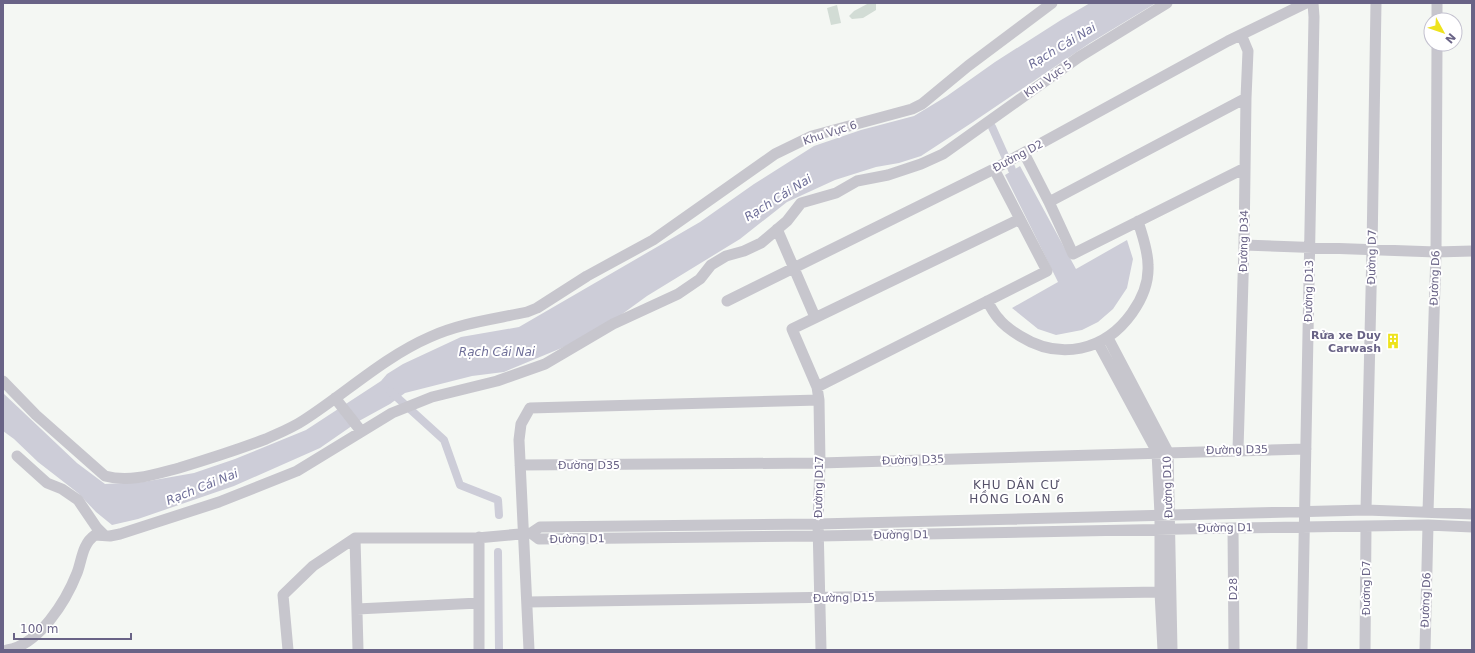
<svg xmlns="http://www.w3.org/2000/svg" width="1475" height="653" font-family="'DejaVu Sans',sans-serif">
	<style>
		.green { fill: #d2dcd5 }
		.water { fill: #cdcdd8 }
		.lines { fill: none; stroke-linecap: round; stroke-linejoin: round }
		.canal { stroke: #cdcdd8; stroke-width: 8 }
		.minor { stroke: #c7c6cd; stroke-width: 11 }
		.labels { text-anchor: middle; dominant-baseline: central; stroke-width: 4; stroke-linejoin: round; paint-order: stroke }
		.street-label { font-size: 11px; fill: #696386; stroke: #fff }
		.poi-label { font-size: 11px; font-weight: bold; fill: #696386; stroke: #fff; text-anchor: end }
		.water-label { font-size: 12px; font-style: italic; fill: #6e6e98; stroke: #fff }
		.neighbourhood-label { font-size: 12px; letter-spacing: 1px; fill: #56526a; stroke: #fff }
	</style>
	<rect width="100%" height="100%" fill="#f4f7f3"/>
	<!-- green -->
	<path class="green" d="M 869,3 L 876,3 L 876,10 L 863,18 L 852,19 L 849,16 L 854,11 Z
		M 837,5 L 841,23 L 831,25 L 827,8 Z"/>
	<!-- water -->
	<path class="water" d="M 1090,3 L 1156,3 L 1090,43 L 973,122 L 921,156 L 899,163 L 876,167 L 835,180 L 787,202 L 740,239 L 647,296 L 614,320 L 564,347 L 504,372 L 472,376 L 405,393 L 390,404 L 359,421 L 320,448 L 234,486 L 138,519 L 112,525 L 96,512 L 78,493 L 38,462 L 14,439 L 3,431 L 3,393 L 77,463 L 105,484 L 143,482 L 194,473 L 235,459 L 306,430 L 381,381 L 387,374 L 403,364 L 461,337 L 519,327 L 700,222 L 754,184 L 814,146 L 861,130 L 914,116 L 947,96 L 995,62 L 1061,20 Z
		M 1020,166 L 1076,269 L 1127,240 L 1133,259 L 1127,288 L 1113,309 L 1098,322 L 1082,330 L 1056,335 L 1038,329 L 1012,308 L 1058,282 L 1005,175 Z"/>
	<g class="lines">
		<!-- canal -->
		<path class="canal" d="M 992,127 L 1005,156
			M 1011,167 L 1012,170
			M 390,391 L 444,440 L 460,485 L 498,500 L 499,515
			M 498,552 L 499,650"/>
		<!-- minor -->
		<path class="minor" d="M 1437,3 L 1437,20
			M 1238,36 L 1243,39 L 1248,51 L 1246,98 L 1244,245 L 1238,450
			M 1024,153 L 1049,202 L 1073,254 L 1245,168
			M 1049,202 L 1246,98
			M 777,229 L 815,317
			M 1244,245 L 1436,252 L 1472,251
			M 727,301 L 994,169 L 1228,41 L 1306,3
			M 987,301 C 991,307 994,314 999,319 C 1004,326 1012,331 1020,336 C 1060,361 1105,351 1132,313 C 1142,299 1149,282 1148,265 C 1148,250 1142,235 1138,221
			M 1108,338 L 1168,452 L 1172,650
			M 1098,343 L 1157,452 L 1160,515 L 1160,592 L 1163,650
			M 3,381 L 36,415 L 105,476 C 130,483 156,474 179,468 C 209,459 237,450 266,439 C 279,433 292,428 304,420 C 346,393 384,357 430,337 C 461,323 495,319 527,312 L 537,308 L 587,276 L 653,240 L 775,154 L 812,136 L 912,109 L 922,104 L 968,66 L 1052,3
			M 817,387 L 1047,271 L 994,169
			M 335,398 L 361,431
			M 17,456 L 47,483 L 62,489 L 78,500 L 97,528 L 104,535
			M 520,465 L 820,463 L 1306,449
			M 1366,510 L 1372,249 L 1376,3
			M 1428,512 L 1436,252 L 1437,44
			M 1472,514 L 1366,510 L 818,524 L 540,527 L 531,533 L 539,539 L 819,536 L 1233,528 L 1428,525 L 1472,527
			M 1233,528 L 1234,650
			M 479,537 L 479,650
			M 355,538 L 358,650
			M 527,602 L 1160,592
			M 357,609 L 479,603
			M 7,650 C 39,645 66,601 77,573 C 82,560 82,544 95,535 L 110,536 L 120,534 L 219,502 L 297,471 L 392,413 L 432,397 L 497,381 L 545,364 L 613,324 L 678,294 L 700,279 L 711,265 L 726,256 L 744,251 L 761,243 L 787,221 L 801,203 L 836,193 L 857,181 L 888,175 L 921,164 L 943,154 L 1079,57 L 1167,3
			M 288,650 L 283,595 L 313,566 L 355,538 L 477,538 L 531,533
			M 529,650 L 519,440 L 521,424 L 530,408 L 819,400
			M 821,650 L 818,524 L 820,463 L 819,400 L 817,387 L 792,329 L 1020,219
			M 1302,650 L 1314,17 L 1313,3
			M 1365,650 L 1366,526
			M 1425,650 L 1428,525"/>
	</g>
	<!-- icons -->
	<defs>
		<symbol id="building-bare" viewBox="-9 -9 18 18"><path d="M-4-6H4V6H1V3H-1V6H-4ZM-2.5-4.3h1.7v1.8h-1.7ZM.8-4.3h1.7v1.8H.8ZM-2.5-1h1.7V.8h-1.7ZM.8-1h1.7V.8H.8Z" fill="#eee31c" stroke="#fff" stroke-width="2.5" paint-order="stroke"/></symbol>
	</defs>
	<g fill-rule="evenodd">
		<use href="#building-bare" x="1382" y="330" width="22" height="22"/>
	</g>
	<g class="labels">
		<!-- street labels -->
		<g class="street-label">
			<text transform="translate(1048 79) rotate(-35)">Khu Vực 5</text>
			<text transform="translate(830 133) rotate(-18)">Khu Vực 6</text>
			<text transform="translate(1018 156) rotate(-28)">Đường D2</text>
			<text transform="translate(1244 241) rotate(-89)">Đường D34</text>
			<text transform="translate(1372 257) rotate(-89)">Đường D7</text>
			<text transform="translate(1435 278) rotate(-88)">Đường D6</text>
			<text transform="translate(1309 291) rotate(-89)">Đường D13</text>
			<text transform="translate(1237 450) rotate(-1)">Đường D35</text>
			<text transform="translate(913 460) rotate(-2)">Đường D35</text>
			<text x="589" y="465">Đường D35</text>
			<text transform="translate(819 487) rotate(-89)">Đường D17</text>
			<text transform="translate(1168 487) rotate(-92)">Đường D10</text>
			<text transform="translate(1225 528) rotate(-1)">Đường D1</text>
			<text transform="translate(901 535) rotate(-1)">Đường D1</text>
			<text transform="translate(577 539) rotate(-1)">Đường D1</text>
			<text transform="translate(1366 588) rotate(-90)">Đường D7</text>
			<text transform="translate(1233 589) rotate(-90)">D28</text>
			<text transform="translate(844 598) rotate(-1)">Đường D15</text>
			<text transform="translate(1426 600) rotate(-88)">Đường D6</text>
		</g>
		<!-- poi labels -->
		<g class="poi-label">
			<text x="1381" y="335">Rửa xe Duy<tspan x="1381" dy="13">Carwash</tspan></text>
		</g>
		<!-- water labels -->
		<g class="water-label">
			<text transform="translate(1062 46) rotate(-31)">Rạch Cái Nai</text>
			<text transform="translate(778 198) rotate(-32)">Rạch Cái Nai</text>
			<text x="497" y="352">Rạch Cái Nai</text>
			<text transform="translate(202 487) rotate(-22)">Rạch Cái Nai</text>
		</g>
		<!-- neighbourhood labels -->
		<g class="neighbourhood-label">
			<text x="1017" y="485">KHU DÂN CƯ<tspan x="1017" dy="14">HỒNG LOAN 6</tspan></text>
		</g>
	</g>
	<!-- border -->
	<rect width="1475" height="653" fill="none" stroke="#696386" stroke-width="8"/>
	<!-- north arrow -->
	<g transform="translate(1443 32) rotate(130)"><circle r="19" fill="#ffffff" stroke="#c3c1cf"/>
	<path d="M0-3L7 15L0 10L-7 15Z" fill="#eee31c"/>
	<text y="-6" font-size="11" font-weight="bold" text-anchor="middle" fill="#696386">N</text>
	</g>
	<!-- scale -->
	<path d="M14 633v6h117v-6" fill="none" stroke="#696386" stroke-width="2"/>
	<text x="20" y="633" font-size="12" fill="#696386" stroke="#ffffff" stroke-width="3" paint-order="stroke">100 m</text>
</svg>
